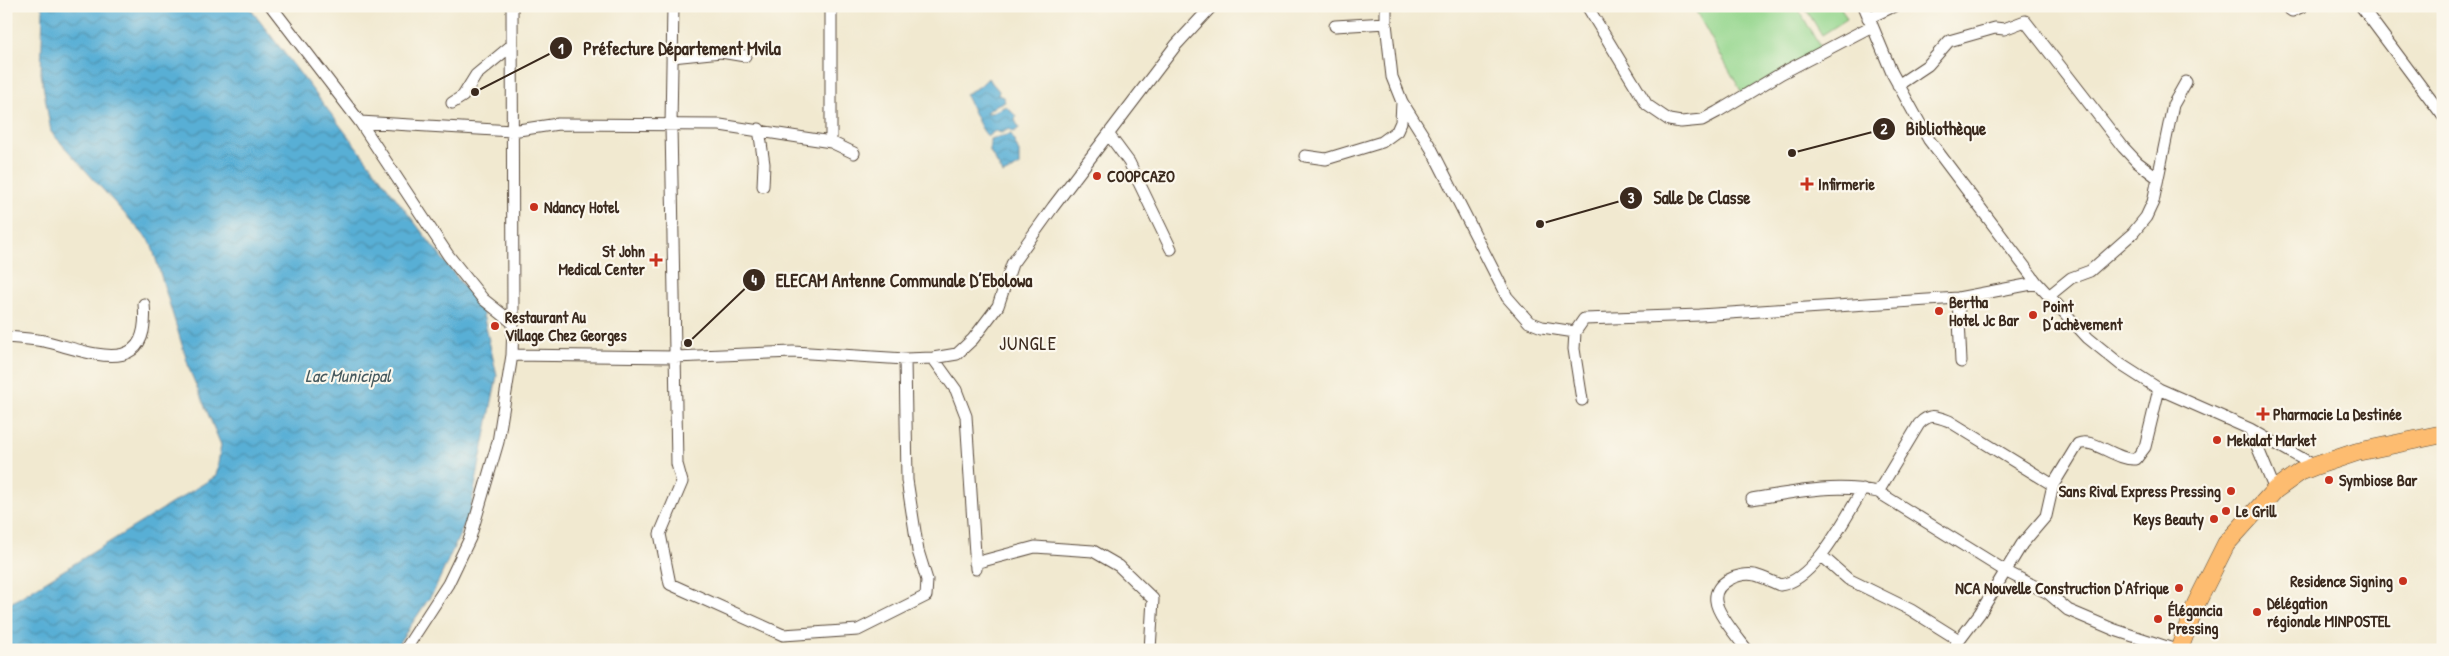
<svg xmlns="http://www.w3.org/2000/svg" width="2449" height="656" font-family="'Patrick Hand',sans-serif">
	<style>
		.pitch { fill: #96d78f; stroke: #688056 }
		.water { fill: url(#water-waves); stroke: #4a6c7a }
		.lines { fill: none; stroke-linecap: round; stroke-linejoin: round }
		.minor-casing { stroke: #564739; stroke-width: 13 }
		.highway-casing { stroke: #564739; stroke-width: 19 }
		.minor { stroke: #fff; stroke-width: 11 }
		.highway { stroke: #fdbc6f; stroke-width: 18 }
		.poi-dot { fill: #c8321e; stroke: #fbf7ec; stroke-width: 2 }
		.labels { text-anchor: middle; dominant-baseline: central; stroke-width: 4.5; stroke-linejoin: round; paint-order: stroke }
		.poi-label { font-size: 16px; font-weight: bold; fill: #3b2a1e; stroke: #fbf7ec; text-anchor: start }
		.water-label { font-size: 18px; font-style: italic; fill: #46595e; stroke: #fbf7ec }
		.quarter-label { font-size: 19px; letter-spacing: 1px; fill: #3b2a1e; stroke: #fbf7ec }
		.leader { fill: none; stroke: #3b2a1e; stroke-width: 2 }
		.callout-dot { fill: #3b2a1e; stroke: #fbf7ec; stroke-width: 2 }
		.mark-label { font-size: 15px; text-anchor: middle; font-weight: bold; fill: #fff }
		.callout-label { font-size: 18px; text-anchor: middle; font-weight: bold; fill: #3b2a1e; stroke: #fbf7ec; stroke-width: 4.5; stroke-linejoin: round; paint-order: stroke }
	</style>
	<defs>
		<pattern id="water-waves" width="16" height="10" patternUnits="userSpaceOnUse" patternTransform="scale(1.25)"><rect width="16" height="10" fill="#59afd5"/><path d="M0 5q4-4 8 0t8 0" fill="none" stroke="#4b8fac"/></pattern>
	</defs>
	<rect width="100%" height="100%" fill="#fbf7ec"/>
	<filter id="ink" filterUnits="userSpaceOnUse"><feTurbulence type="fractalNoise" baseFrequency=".02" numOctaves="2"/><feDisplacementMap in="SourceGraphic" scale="10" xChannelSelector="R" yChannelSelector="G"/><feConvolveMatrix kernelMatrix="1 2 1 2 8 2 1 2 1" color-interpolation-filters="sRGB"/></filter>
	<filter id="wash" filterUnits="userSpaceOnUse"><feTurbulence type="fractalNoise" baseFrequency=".0096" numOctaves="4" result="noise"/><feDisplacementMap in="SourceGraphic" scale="20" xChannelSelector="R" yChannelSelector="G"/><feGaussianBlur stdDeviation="1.12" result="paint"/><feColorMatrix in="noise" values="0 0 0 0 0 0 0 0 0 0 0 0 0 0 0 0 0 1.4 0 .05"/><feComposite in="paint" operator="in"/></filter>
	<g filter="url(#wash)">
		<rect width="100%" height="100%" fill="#f1e9d0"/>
		<!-- pitch -->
		<path class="pitch" d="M 1693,6 L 1797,6 L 1821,49 L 1742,93 Z
			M 1804,6 L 1840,6 L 1847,19 L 1822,35 Z"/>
		<!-- water -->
		<path class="water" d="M 40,6 L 248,6 L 482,310 L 497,376 L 470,512 L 434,591 L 394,650 L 6,650 L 6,606 L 216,476 L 221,445 L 190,371 L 151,243 L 51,132 L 41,73 L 43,10 Z
			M 988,78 L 999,91 L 998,95 L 1003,97 L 1005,102 L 998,104 L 985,113 L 991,113 L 1006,106 L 1016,116 L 1015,120 L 1019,128 L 1014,132 L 1009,129 L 1001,133 L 995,131 L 988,136 C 981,132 971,104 965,94 L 979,87 Z
			M 1011,134 L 1019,152 L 1019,166 L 1003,174 L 990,151 L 990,139 Z"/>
	</g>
	<g filter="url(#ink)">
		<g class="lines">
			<defs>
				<path id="minor" d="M 271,6 L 360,122 L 448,255 L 483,299 L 513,323
					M 673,6 L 671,125 L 677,464 L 682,482 L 660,534 L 670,584 L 783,635 L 858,630 L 926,596 L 927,580 L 918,551 L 907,480 L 905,359
					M 1386,6 L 1386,23 L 1392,77 L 1402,102 L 1431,148 L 1507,297 L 1529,322 L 1542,327 L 1575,332
					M 1587,6 L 1647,105 L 1669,120 L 1681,122 L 1702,120 L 1717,112 L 1782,73 L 1872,26
					M 1864,6 L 1892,73 L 1929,140 L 2037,283 L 2088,338 L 2120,364 L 2159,389 L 2250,429 L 2315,466
					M 2285,6 L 2292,11 L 2303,6
					M 2361,6 L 2443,116
					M 1868,18 L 1894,6
					M 1335,26 L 1386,23
					M 672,57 L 721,52 L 745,56
					M 1898,85 L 1928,65 L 1949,41 L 1995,28 L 2004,29 L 2025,21 L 2123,147 L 2137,162 L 2158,178
					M 452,103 L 463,96 L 476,75 L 512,45
					M 360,122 L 512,131 L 558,124 L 720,125 L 831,142 L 854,153
					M 759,129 L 764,164 L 763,186
					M 1109,135 L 1129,162 L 1171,249
					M 831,142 L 831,6
					M 1305,156 L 1326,159 L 1382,142 L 1397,131 L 1401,122 L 1402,102
					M 2050,295 L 2071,278 L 2090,271 L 2133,233 L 2146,217 L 2153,202 L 2173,105 L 2186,82
					M 1958,298 L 1961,362
					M 6,337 C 19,338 32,339 44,341 C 91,352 151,381 144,304
					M 512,355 L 675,357 L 793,352 L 905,359 L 933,358 L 957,354 L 973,339 L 998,306 L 1012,264 L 1053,207 L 1176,45 L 1212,6
					M 933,358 L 956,390 L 966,416 L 976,569
					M 1582,400 L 1574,349 L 1575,332 L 1584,319 L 1700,315 L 1958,298 L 2037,283
					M 2250,429 L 2275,490
					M 1878,492 L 1919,424 C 1929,413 1936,416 1949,421 L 2053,485
					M 1752,499 C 1794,492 1835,483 1878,492 L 2007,572 L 2048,593 L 2068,610 L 2115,630 L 2176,650
					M 1822,556 L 1848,579 L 1911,610 L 1959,640
					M 975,563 L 1035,547 L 1093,551 L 1119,566 L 1153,599 L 1150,650
					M 405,650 L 448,584 L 470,538 L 498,442 L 512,355 L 513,323 L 512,6
					M 1747,650 C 1739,639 1717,614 1716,601 C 1713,582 1740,572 1755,575 C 1763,577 1772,582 1780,585 C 1815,581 1846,516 1863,489
					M 1952,650 L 1980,613 L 2022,544 L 2046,516 L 2053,485 L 2078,444 C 2094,437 2116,461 2136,459 L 2145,447 L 2159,389"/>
				<path id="highway" d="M 2179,650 L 2196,604 L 2226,544 L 2275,490 L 2300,472 L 2315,466 L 2357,452 L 2443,434"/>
			</defs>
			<!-- minor casing -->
			<use href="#minor" class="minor-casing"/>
			<!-- highway casing -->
			<use href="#highway" class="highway-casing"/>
			<!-- minor -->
			<use href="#minor" class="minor"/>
			<!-- highway -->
			<use href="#highway" class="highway"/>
		</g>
	</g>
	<!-- markers -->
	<g class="poi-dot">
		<circle cx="1097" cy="176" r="5"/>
		<path d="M1804.5 176.5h5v5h5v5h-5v5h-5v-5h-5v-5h5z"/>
		<circle cx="534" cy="207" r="5"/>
		<path d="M653.5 252.5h5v5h5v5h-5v5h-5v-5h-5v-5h5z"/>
		<circle cx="1939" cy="311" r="5"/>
		<circle cx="2033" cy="315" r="5"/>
		<circle cx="495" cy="326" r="5"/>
		<path d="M2260.5 406.5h5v5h5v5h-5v5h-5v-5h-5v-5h5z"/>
		<circle cx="2217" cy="440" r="5"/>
		<circle cx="2329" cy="480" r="5"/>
		<circle cx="2231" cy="491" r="5"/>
		<circle cx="2226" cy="511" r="5"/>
		<circle cx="2214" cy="519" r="5"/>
		<circle cx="2403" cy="581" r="5"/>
		<circle cx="2179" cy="588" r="5"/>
		<circle cx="2257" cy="612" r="5"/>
		<circle cx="2158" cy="619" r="5"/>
	</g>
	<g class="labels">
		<!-- poi labels -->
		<g class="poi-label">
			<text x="1107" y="176">COOPCAZO</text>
			<text x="1818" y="184">Infirmerie</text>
			<text x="544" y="207">Ndancy Hotel</text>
			<text x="645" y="251" text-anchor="end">St John<tspan x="645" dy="18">Medical Center</tspan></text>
			<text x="1949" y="302">Bertha<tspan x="1949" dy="18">Hotel Jc Bar</tspan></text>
			<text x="2043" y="306">Point<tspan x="2043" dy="18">D’achèvement</tspan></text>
			<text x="505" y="317">Restaurant Au<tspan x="505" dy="18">Village Chez Georges</tspan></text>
			<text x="2273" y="414">Pharmacie La Destinée</text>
			<text x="2227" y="440">Mekalat Market</text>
			<text x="2339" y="480">Symbiose Bar</text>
			<text x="2221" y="491" text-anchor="end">Sans Rival Express Pressing</text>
			<text x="2236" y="511">Le Grill</text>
			<text x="2204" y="519" text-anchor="end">Keys Beauty</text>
			<text x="2393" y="581" text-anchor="end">Residence Signing</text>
			<text x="2169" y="588" text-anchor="end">NCA Nouvelle Construction D’Afrique</text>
			<text x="2267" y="603">Délégation<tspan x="2267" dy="18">régionale MINPOSTEL</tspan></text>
			<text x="2168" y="610">Élégancia<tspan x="2168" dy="18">Pressing</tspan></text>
		</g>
		<!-- water labels -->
		<g class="water-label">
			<text x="348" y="375">Lac Municipal</text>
		</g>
		<!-- quarter labels -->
		<g class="quarter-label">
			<text x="1028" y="343">JUNGLE</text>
		</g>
	</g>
	<!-- callouts -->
	<path class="leader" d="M475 92L561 48M1792 153L1884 129M1540 224L1631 198M688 343L754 280"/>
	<g class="callout-dot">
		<circle cx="475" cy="92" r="5"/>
		<circle cx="1792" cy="153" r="5"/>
		<circle cx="1540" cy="224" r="5"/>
		<circle cx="688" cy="343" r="5"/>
		<circle cx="561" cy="48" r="12"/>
		<circle cx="1884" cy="129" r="12"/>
		<circle cx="1631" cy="198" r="12"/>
		<circle cx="754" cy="280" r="12"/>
	</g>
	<g class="mark-label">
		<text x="561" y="54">1</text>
		<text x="1884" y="134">2</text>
		<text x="1631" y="203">3</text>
		<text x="754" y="285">4</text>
	</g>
	<g class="callout-label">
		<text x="682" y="55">Préfecture Département Mvila</text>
		<text x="1946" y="135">Bibliothèque</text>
		<text x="1702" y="204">Salle De Classe</text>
		<text x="904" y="287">ELECAM Antenne Communale D’Ebolowa</text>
	</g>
	<!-- margin -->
	<rect width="2449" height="656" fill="none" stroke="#fbf7ec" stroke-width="25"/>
</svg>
